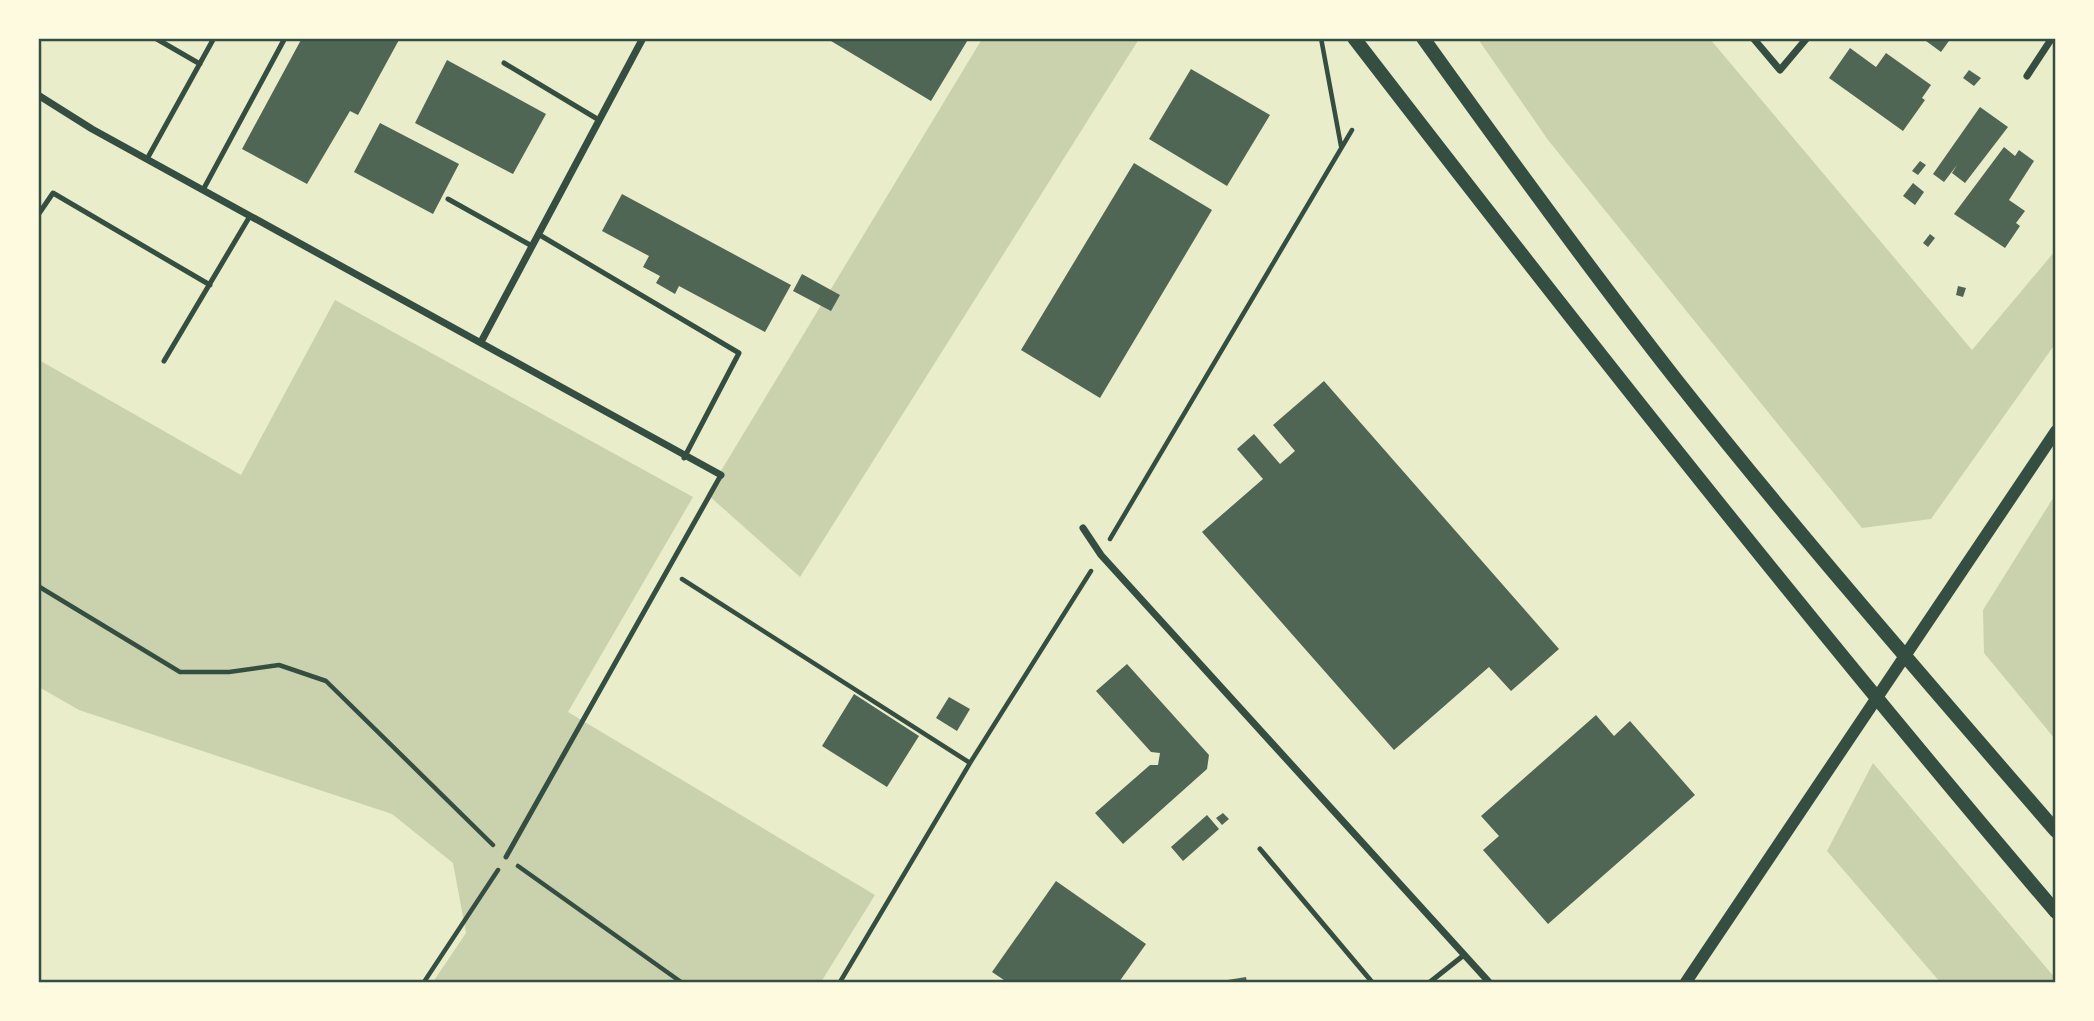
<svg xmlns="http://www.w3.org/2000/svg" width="2094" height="1021" font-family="'Titillium Web',sans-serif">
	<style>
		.green { fill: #cad2ad }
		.building { fill: #4f6655 }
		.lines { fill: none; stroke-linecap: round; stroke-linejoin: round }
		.path { stroke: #344e41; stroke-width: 4.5 }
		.service { stroke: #344e41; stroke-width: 5 }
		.minor { stroke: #344e41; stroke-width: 7 }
		.tertiary { stroke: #344e41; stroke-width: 12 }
		.secondary { stroke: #344e41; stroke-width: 14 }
		.neatline { fill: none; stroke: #344e41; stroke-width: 2.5 }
	</style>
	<rect width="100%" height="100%" fill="#e9edc9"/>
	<!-- green -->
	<path class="green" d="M 982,39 L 1139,39 L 800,577 L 707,494 Z
		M 1478,39 L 1710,39 L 1972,350 L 2055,251 L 2055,344 L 1931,519 L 1862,528 L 1548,140 Z
		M 335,300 L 693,497 L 568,712 L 875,895 L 821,982 L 433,982 L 466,933 L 453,863 L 392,814 L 79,710 L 39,687 L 39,360 L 241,475 Z
		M 2055,495 L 2055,739 L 1984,653 L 1983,610 Z
		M 1873,763 L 2055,978 L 2055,982 L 1940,982 L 1827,851 Z"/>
	<!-- building -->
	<path class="building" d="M 302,38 L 400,38 L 358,115 L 350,111 L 307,184 L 242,149 Z
		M 826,38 L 969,38 L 931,101 Z
		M 1922,38 L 1951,38 L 1941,52 Z
		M 1850,48 L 1876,67 L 1886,53 L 1931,85 L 1922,98 L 1925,100 L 1903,131 L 1829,78 Z
		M 447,60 L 546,114 L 513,174 L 415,123 Z
		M 1191,69 L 1270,115 L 1227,186 L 1149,139 Z
		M 1969,70 L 1981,78 L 1974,86 L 1963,78 Z
		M 1980,107 L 2008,127 L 1965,183 L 1952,173 L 1957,165 L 1944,182 L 1933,174 Z
		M 380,123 L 459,164 L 433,214 L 354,172 Z
		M 2004,147 L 2015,156 L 2019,150 L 2034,161 L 2009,200 L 2025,211 L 2016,223 L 2020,226 L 2005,248 L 1954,214 Z
		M 1920,161 L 1926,165 L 1918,175 L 1912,171 Z
		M 1134,163 L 1212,210 L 1100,398 L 1021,350 Z
		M 1913,183 L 1924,192 L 1915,205 L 1903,196 Z
		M 622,194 L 791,285 L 765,332 L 679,286 L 675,294 L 656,283 L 660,276 L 643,267 L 649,256 L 602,231 Z
		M 1930,234 L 1935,238 L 1928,247 L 1923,243 Z
		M 802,274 L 840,295 L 831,311 L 793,291 Z
		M 1958,286 L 1966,288 L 1963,297 L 1956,295 Z
		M 1324,381 L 1559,649 L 1511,691 L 1489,667 L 1394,750 L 1202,532 L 1263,479 L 1237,449 L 1254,434 L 1280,464 L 1295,451 L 1273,425 Z
		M 1127,664 L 1209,755 L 1207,769 L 1123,844 L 1095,813 L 1150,765 L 1158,765 L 1160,753 L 1151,752 L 1096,691 Z
		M 854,694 L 919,736 L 887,787 L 822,746 Z
		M 949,697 L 970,709 L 957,731 L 936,718 Z
		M 1596,715 L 1614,736 L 1630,721 L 1695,795 L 1548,924 L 1483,850 L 1499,836 L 1481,816 Z
		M 1223,813 L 1229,819 L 1222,825 L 1216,818 Z
		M 1207,815 L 1219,829 L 1183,861 L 1171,847 Z
		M 1056,881 L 1146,944 L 1119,982 L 1007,982 L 992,972 Z
		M 1246,977 L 1247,982 L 1221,982 L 1221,981 Z"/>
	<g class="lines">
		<!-- path -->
		<path class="path" d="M 1321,38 L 1341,146
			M 1110,539 L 1352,130
			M 682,579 L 970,763
			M 38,586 L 180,672 L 229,672 L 279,665 L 326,681 L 493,845
			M 518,866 L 681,982
			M 424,982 L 498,870
			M 840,982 L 970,763 L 1091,571"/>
		<!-- service -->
		<path class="service" d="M 155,38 L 200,64
			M 504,63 L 599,120
			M 147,159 L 214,38
			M 203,190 L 285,38
			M 448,199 L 532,246
			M 38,215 L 53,193 L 210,285
			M 538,234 L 739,353 L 684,458
			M 164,361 L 250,216
			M 1260,849 L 1372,982
			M 506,857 L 721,475
			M 1430,982 L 1464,955"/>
		<!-- minor -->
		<path class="minor" d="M 1753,38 L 1780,70 L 1807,38
			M 2027,76 L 2052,38
			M 38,95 L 92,129 L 721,475
			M 481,342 L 643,38
			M 1083,528 L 1101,555 L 1489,982"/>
		<!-- tertiary -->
		<path class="tertiary" d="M 1686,982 L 2056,431"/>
		<!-- secondary -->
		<path class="secondary" d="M 1354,38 C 1582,334 1813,627 2056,912
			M 1423,38 C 1506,154 1590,270 1678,382 C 1799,535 1928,683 2056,831"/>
	</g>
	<!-- border -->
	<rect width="2094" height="1021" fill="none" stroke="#fefae0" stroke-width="80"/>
	<rect x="40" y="40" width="2014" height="941" class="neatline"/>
</svg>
